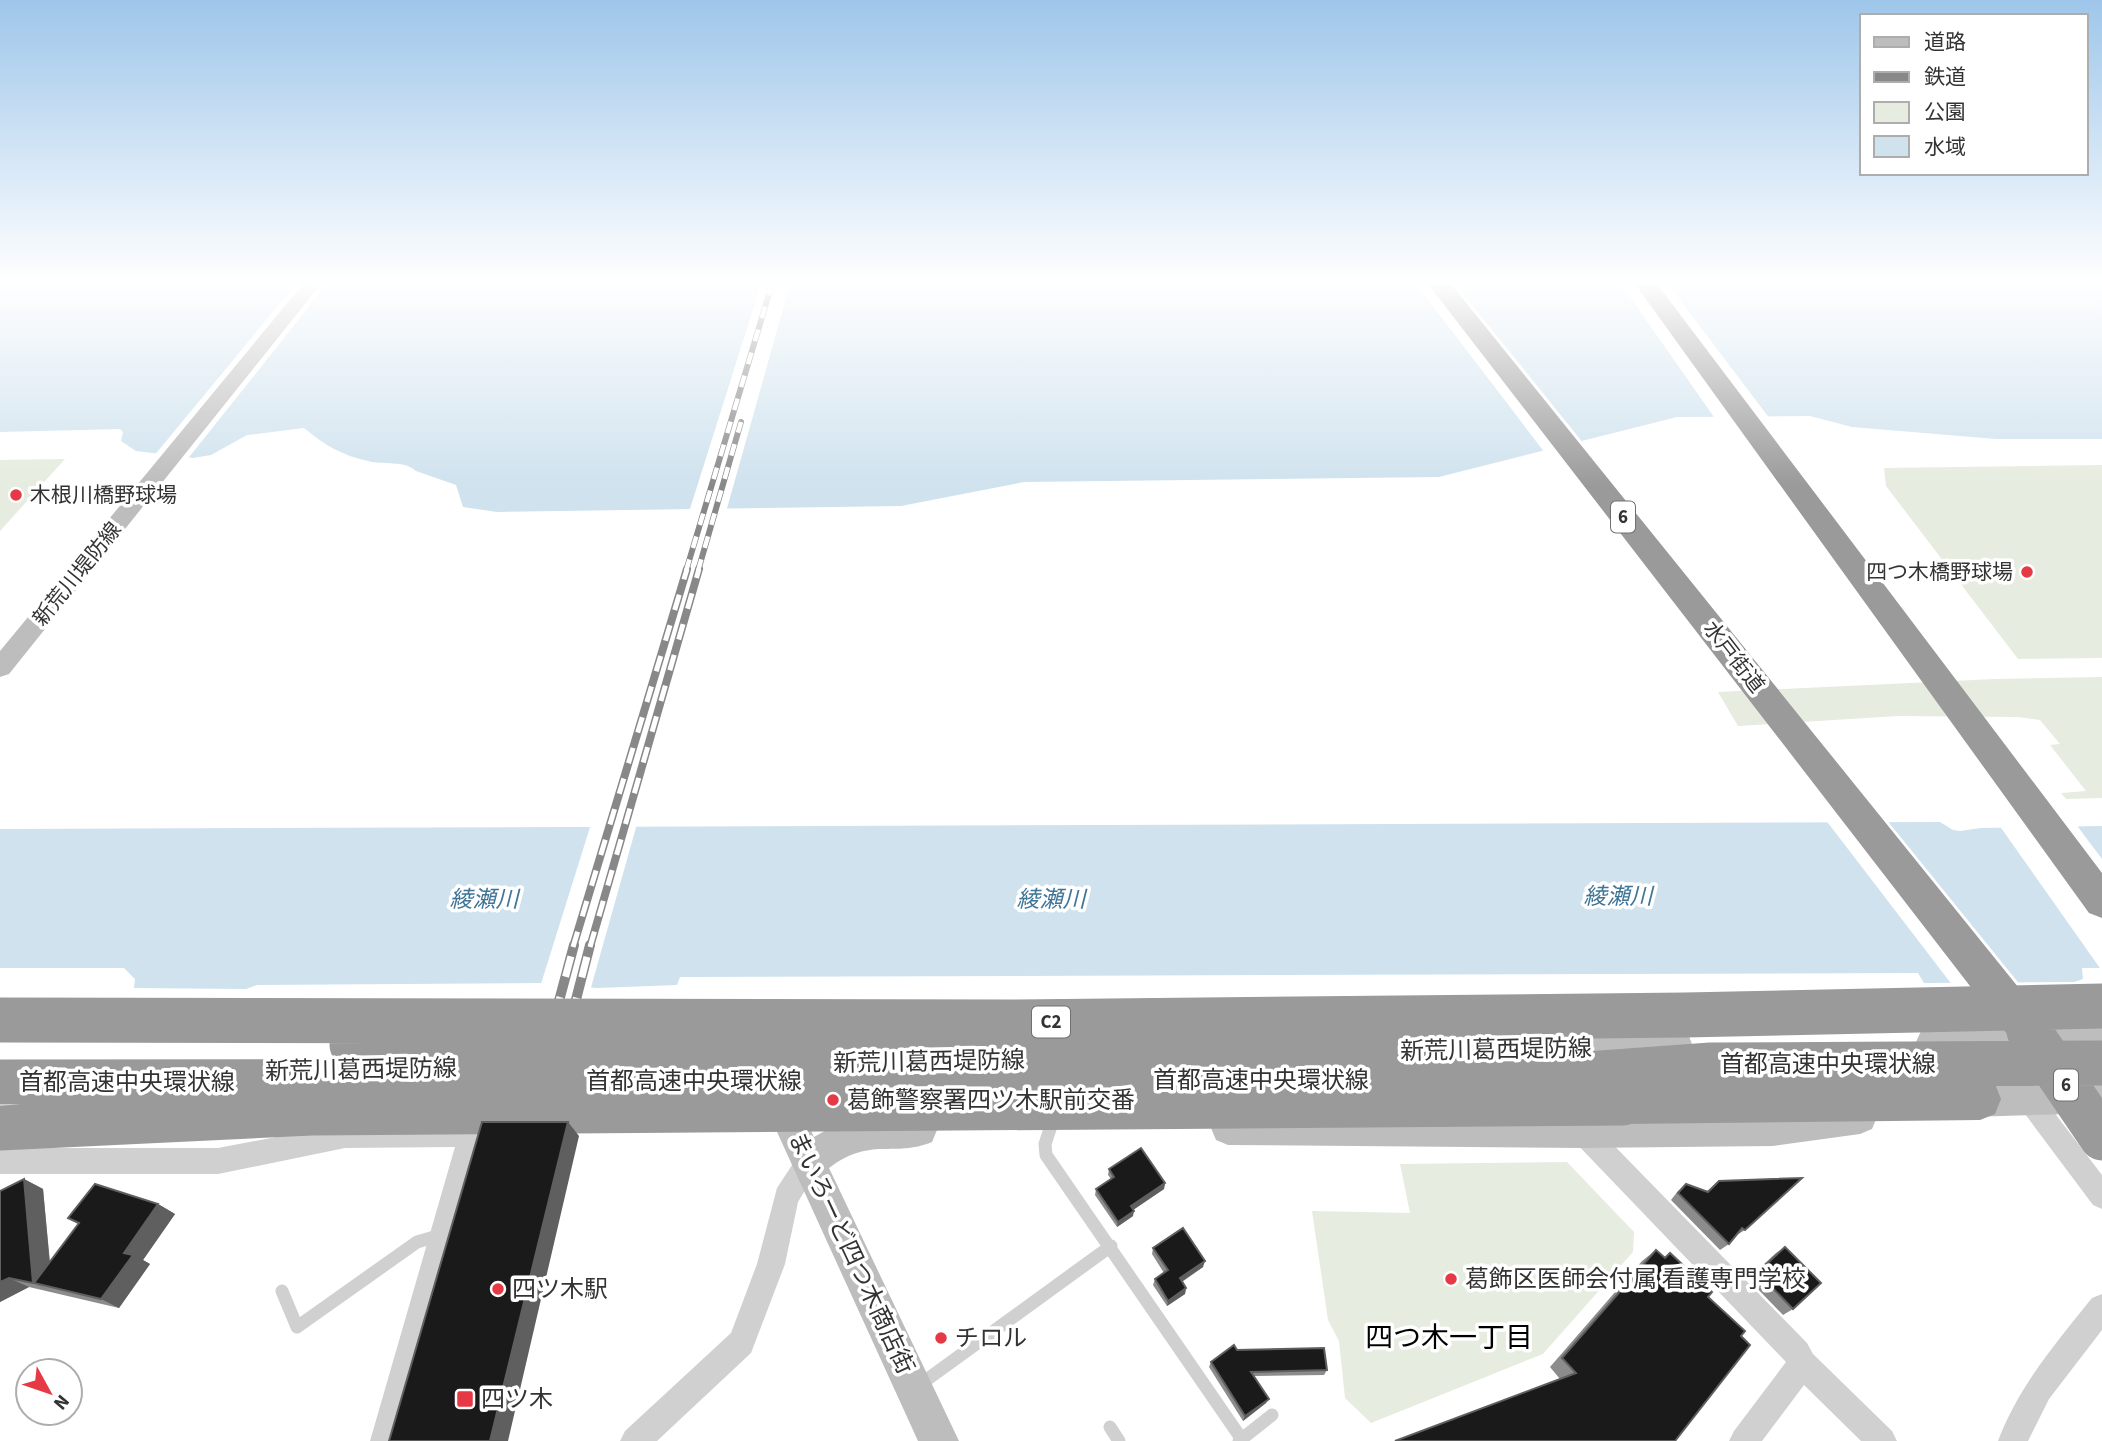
<svg xmlns="http://www.w3.org/2000/svg" width="2102" height="1441" font-family="'Source Sans 3','Noto Sans JP',sans-serif">
	<style>
		.green { fill: #e6ecdf }
		.water { fill: #cfe2ee }
		.pier { fill: #fff }
		.lines { fill: none; stroke-linecap: round; stroke-linejoin: round }
		.lane { stroke: #d0d0d0; stroke-width: 13 }
		.street { fill: #d0d0d0; fill-rule: evenodd }
		.secondary { fill: #bdbdbd; fill-rule: evenodd }
		.highway { fill: #9a9a9a; fill-rule: evenodd }
		.rail-far2-casing { stroke: #888; stroke-width: 6 }
		.rail-far1-casing { stroke: #888; stroke-width: 8 }
		.rail-casing { stroke: #888; stroke-width: 10 }
		.rail-far2 { stroke: #fff; stroke-width: 4.5; stroke-dasharray: 12; stroke-linecap: butt }
		.rail-far1 { stroke: #fff; stroke-width: 5; stroke-dasharray: 16; stroke-linecap: butt }
		.rail { stroke: #fff; stroke-width: 7; stroke-dasharray: 21; stroke-linecap: butt }
		.highway-bridge { stroke: #9a9a9a; stroke-width: 45 }
		.wall { fill: #8c8c8c }
		.shaded-wall { fill: #5f5f5f }
		.building { fill: #1a1a1a; stroke: #5f5f5f; stroke-width: 2 }
		.poi-dot { fill: #e63946; stroke: #fff; stroke-width: 2.5 }
		.labels { text-anchor: middle; dominant-baseline: central; stroke-width: 7; stroke-linejoin: round; paint-order: stroke }
		.shield { fill: #fff; stroke: #707070; stroke-width: 2 }
		.shield-label { font-size: 19px; font-weight: bold; fill: #333 }
		.poi-label { font-size: 21px; fill: #333; stroke: #fff; text-anchor: start }
		.street-label { font-size: 21px; fill: #333; stroke: #fff }
		.water-label { font-size: 23px; font-style: italic; fill: #3f7597; stroke: #fff }
		.near-street-label { font-size: 24px; fill: #333; stroke: #fff }
		.near-poi-label { font-size: 24px; fill: #333; stroke: #fff; text-anchor: start }
		.near-neighbourhood-label { font-size: 28px; fill: #000; stroke: #fff }
	</style>
	<rect width="100%" height="100%" fill="#fff"/>
	<!-- green -->
	<path class="green" d="M 65,459 L 0,531 L 0,460 Z
		M 2102,465 L 2102,658 L 2018,659 L 1886,486 L 1884,468 Z
		M 2102,677 L 2102,798 L 2066,799 L 2061,793 L 2086,791 L 2050,745 L 2060,744 L 2040,720 L 2018,717 L 1898,716 L 1738,726 L 1718,692 L 1995,679 Z
		M 1567,1162 L 1634,1232 L 1633,1252 L 1543,1354 L 1371,1423 L 1345,1398 L 1339,1341 L 1328,1320 L 1312,1211 L 1410,1213 L 1400,1164 Z"/>
	<!-- water -->
	<path class="water" d="M 0,284 L 2102,284 L 2102,439 L 1996,439 L 1852,427 L 1810,416 L 1677,417 L 1439,477 L 1024,482 L 901,506 L 497,512 L 463,507 L 456,485 L 416,471 C 404,460 383,465 368,461 C 343,456 323,444 304,428 L 247,435 L 211,455 L 193,458 L 136,451 L 121,441 L 123,432 L 120,429 L 0,432 Z
		M 1940,822 L 1953,830 L 1960,831 L 1981,828 L 2102,826 L 2102,968 L 2082,968 L 2083,979 L 2074,982 L 1924,983 L 1918,973 L 680,977 L 677,985 L 597,988 L 544,983 L 257,985 L 246,989 L 134,988 L 135,979 L 124,968 L 0,968 L 0,829 Z"/>
	<!-- pier -->
	<path class="pier" d="M 296,284 L 327,284 L 186,461 L 153,457 Z
		M 761,284 L 790,284 L 726,512 L 689,512 Z
		M 1416,284 L 1455,284 L 1584,444 L 1545,453 Z
		M 1621,284 L 1668,284 L 1770,419 L 1716,420 Z
		M 1825,819 L 1886,819 L 2021,986 L 1953,986 Z
		M 2075,823 L 2102,859 L 2102,971 L 1999,825 Z
		M 591,824 L 637,824 L 590,991 L 540,987 Z"/>
	<g class="lines">
		<!-- lane -->
		<path class="lane" d="M 1051,1126 L 1045,1144 L 1046,1155 L 1243,1441
			M 282,1291 L 297,1327 L 417,1242 L 441,1235
			M 918,1386 L 1111,1246
			M 1110,1427 L 1119,1441
			M 1239,1441 L 1272,1415"/>
		<!-- street -->
		<path class="street" d="M 2028,1086 L 2037,1090 L 2102,1175 L 2102,1209 L 2093,1205 L 2019,1106 L 2016,1098 L 2019,1090 Z
			M 474,1111 L 483,1114 L 487,1123 L 400,1441 L 370,1441 L 455,1147 L 345,1148 L 218,1174 L 0,1174 L 0,1148 L 218,1148 L 345,1124 L 462,1122 L 465,1114 Z
			M 1582,1119 L 1591,1122 L 1807,1343 L 1813,1354 L 1892,1431 L 1897,1441 L 1861,1441 L 1804,1385 L 1762,1441 L 1729,1441 L 1734,1431 L 1786,1362 L 1573,1140 L 1569,1131 L 1573,1122 Z
			M 809,1149 L 818,1153 L 822,1162 L 798,1202 L 785,1264 L 751,1353 L 657,1441 L 620,1441 L 625,1431 L 731,1333 L 757,1264 L 777,1188 L 800,1153 Z
			M 2102,1294 L 2102,1330 L 2049,1399 L 2028,1441 L 1998,1441 C 2019,1386 2055,1344 2092,1298 Z"/>
		<!-- secondary -->
		<path class="secondary" d="M 303,284 L 321,284 L 9,674 L 0,677 L 0,651 Z
			M 2102,1024 L 2102,1054 L 1932,1057 L 1921,1053 L 1916,1042 L 1921,1031 L 1932,1027 Z
			M 1677,1032 L 1689,1036 L 1693,1047 L 1689,1058 L 1677,1062 L 1533,1065 L 1521,1061 L 1517,1050 L 1521,1039 L 1533,1035 Z
			M 2102,1081 L 2102,1113 L 1968,1117 L 1956,1113 L 1951,1101 L 1956,1089 L 1968,1085 Z
			M 779,1083 L 791,1088 L 814,1137 C 847,1117 895,1103 932,1118 L 937,1130 L 932,1142 C 893,1158 872,1136 829,1168 L 959,1441 L 918,1441 L 762,1099 L 767,1088 Z
			M 1860,1100 L 1872,1105 L 1877,1117 L 1872,1129 L 1860,1134 L 1773,1146 L 1582,1148 L 1228,1145 L 1216,1140 L 1211,1128 L 1216,1116 L 1228,1111 L 1582,1114 L 1773,1112 Z"/>
		<!-- highway -->
		<path class="highway" d="M 1428,284 L 1451,284 L 2035,1008 L 2041,1021 L 2035,1034 L 2021,1040 L 2007,1034 Z
			M 1635,284 L 1657,284 L 2102,873 L 2102,918 L 2089,913 Z
			M 1980,1078 L 1995,1084 L 2001,1099 L 1995,1114 L 1980,1120 L 1623,1124 L 1608,1118 L 1602,1103 L 1608,1088 L 1623,1082 Z"/>
		<defs>
			<path id="rail-far2" d="M 686,571 L 772,284
				M 698,571 L 741,422"/>
			<path id="rail-far1" d="M 573,947 L 687,569
				M 590,947 L 699,569"/>
			<path id="rail" d="M 522,1139 L 574,945
				M 540,1140 L 590,945"/>
		</defs>
		<!-- rail-far2 casing -->
		<use href="#rail-far2" class="rail-far2-casing"/>
		<!-- rail-far1 casing -->
		<use href="#rail-far1" class="rail-far1-casing"/>
		<!-- rail casing -->
		<use href="#rail" class="rail-casing"/>
		<!-- rail-far2 -->
		<use href="#rail-far2" class="rail-far2"/>
		<!-- rail-far1 -->
		<use href="#rail-far1" class="rail-far1"/>
		<!-- rail -->
		<use href="#rail" class="rail"/>
		<!-- highway-bridge -->
		<path class="highway-bridge" d="M 0,1020 L 1009,1022 L 1685,1015 L 2102,1006
			M 2029,1031 L 2102,1138
			M 352,1045 L 666,1051 L 1467,1041 L 1547,1049
			M 0,1082 L 1504,1080 L 1711,1065 L 2102,1063
			M 0,1128 L 311,1113 L 1623,1103"/>
	</g>
	<!-- wall -->
	<path class="wall" d="M 1109,1169 L 1165,1183 L 1164,1189 L 1133,1210 L 1133,1216 L 1117,1227 L 1095,1195 L 1096,1189 L 1111,1179 L 1108,1175 Z
		M 24,1179 L 43,1189 L 50,1262 L 78,1224 L 68,1218 L 158,1204 L 175,1214 L 143,1260 L 150,1264 L 119,1308 L 29,1287 L 0,1302 L 0,1191 Z
		M 1719,1181 L 1745,1230 L 1735,1236 L 1729,1244 L 1720,1250 L 1671,1200 L 1678,1191 L 1686,1184 L 1706,1192 Z
		M 1785,1247 L 1793,1309 L 1783,1315 L 1753,1284 L 1751,1276 L 1776,1253 Z
		M 1153,1248 L 1203,1267 L 1182,1282 L 1186,1288 L 1185,1294 L 1167,1306 L 1153,1285 L 1155,1279 L 1164,1273 L 1152,1254 Z
		M 1656,1250 L 1664,1257 L 1670,1253 L 1741,1336 L 1560,1379 L 1550,1367 L 1642,1261 Z
		M 1237,1350 L 1327,1370 L 1324,1375 L 1254,1376 L 1266,1403 L 1243,1421 L 1209,1367 L 1211,1362 Z"/>
	<!-- shaded-wall -->
	<path class="shaded-wall" d="M 568,1122 L 579,1136 L 508,1441 L 490,1441 Z
		M 24,1179 L 43,1189 L 52,1288 L 34,1283 L 53,1292 L 33,1283 Z
		M 1165,1183 L 1164,1189 L 1130,1212 L 1131,1206 Z
		M 158,1204 L 175,1214 L 143,1260 L 150,1264 L 119,1308 L 101,1299 L 124,1253 Z
		M 1134,1211 L 1133,1216 L 1117,1227 L 1118,1222 Z
		M 1205,1261 L 1203,1267 L 1178,1284 L 1180,1278 Z
		M 9,1278 L 29,1287 L 0,1302 L 0,1282 Z
		M 1186,1288 L 1185,1294 L 1167,1306 L 1168,1301 Z
		M 1269,1399 L 1266,1403 L 1243,1421 L 1245,1416 Z"/>
	<!-- building -->
	<path class="building" d="M 482,1122 L 568,1122 L 490,1441 L 389,1441 Z
		M 1141,1148 L 1165,1183 L 1131,1206 L 1134,1211 L 1118,1222 L 1096,1189 L 1114,1177 L 1109,1169 Z
		M 1802,1178 L 1745,1230 L 1742,1228 L 1729,1244 L 1678,1193 L 1686,1184 L 1708,1192 L 1719,1181 Z
		M 24,1179 L 33,1283 L 9,1278 L 0,1282 L 0,1191 Z
		M 95,1184 L 158,1204 L 124,1253 L 133,1255 L 101,1299 L 34,1283 L 79,1223 L 68,1218 Z
		M 1183,1228 L 1205,1261 L 1180,1278 L 1186,1288 L 1168,1301 L 1155,1279 L 1168,1270 L 1153,1248 Z
		M 1785,1247 L 1821,1283 L 1793,1309 L 1763,1278 L 1760,1270 Z
		M 1656,1250 L 1665,1258 L 1670,1253 L 1712,1292 L 1708,1297 L 1745,1331 L 1741,1336 L 1750,1345 L 1675,1441 L 1395,1441 L 1576,1373 L 1562,1358 Z
		M 1234,1345 L 1237,1350 L 1324,1348 L 1327,1370 L 1251,1372 L 1269,1399 L 1245,1416 L 1211,1362 Z"/>
	<!-- sky -->
	<linearGradient id="sky" x2="0" y2="1"><stop stop-color="#9ec6ea"/><stop offset="0.58" stop-color="#fff"/><stop offset="1" stop-color="#fff" stop-opacity="0"/></linearGradient>
	<rect width="2102" height="486" fill="url(#sky)"/>
	<!-- markers -->
	<g class="poi-dot">
		<circle cx="16" cy="495" r="7"/>
		<circle cx="2027" cy="572" r="7"/>
		<circle cx="833" cy="1100" r="7"/>
		<circle cx="1451" cy="1279" r="7"/>
		<circle cx="498" cy="1289" r="7"/>
		<circle cx="941" cy="1338" r="7"/>
		<rect x="456" y="1390" width="18" height="18" rx="3.5"/>
	</g>
	<g class="labels">
		<!-- shield labels -->
		<g class="shield">
			<rect x="1611" y="501.5" width="24" height="31" rx="5"/>
			<rect x="1032" y="1006.5" width="38" height="31" rx="5"/>
			<rect x="2054" y="1069.5" width="24" height="31" rx="5"/>
		</g>
		<g class="shield-label">
			<text x="1623" y="517">6</text>
			<text x="1051" y="1022">C2</text>
			<text x="2066" y="1085">6</text>
		</g>
		<!-- poi labels -->
		<g class="poi-label">
			<text x="30" y="495">木根川橋野球場</text>
			<text x="2013" y="572" text-anchor="end">四つ木橋野球場</text>
		</g>
		<!-- street labels -->
		<g class="street-label">
			<text transform="translate(77 574) rotate(-51)">新荒川堤防線</text>
			<text transform="translate(1734 657) rotate(52)">水戸街道</text>
		</g>
		<!-- water labels -->
		<g class="water-label">
			<text x="1618" y="896">綾瀬川</text>
			<text x="484" y="899">綾瀬川</text>
			<text x="1051" y="899">綾瀬川</text>
		</g>
		<!-- near-street labels -->
		<g class="near-street-label">
			<text transform="translate(1496 1050) rotate(-1)">新荒川葛西堤防線</text>
			<text transform="translate(929 1062) rotate(-1)">新荒川葛西堤防線</text>
			<text x="1828" y="1064">首都高速中央環状線</text>
			<text transform="translate(361 1070) rotate(-1)">新荒川葛西堤防線</text>
			<text x="1261" y="1080">首都高速中央環状線</text>
			<text x="694" y="1081">首都高速中央環状線</text>
			<text x="127" y="1082">首都高速中央環状線</text>
			<text transform="translate(851 1253) rotate(65)">まいろーど四つ木商店街</text>
		</g>
		<!-- near-poi labels -->
		<g class="near-poi-label">
			<text x="847" y="1100">葛飾警察署四ツ木駅前交番</text>
			<text x="1465" y="1279">葛飾区医師会付属 看護専門学校</text>
			<text x="512" y="1289">四ツ木駅</text>
			<text x="955" y="1338">チロル</text>
			<text x="481" y="1399">四ツ木</text>
		</g>
		<!-- near-neighbourhood labels -->
		<g class="near-neighbourhood-label">
			<text x="1449" y="1338">四つ木一丁目</text>
		</g>
	</g>
	<!-- legend -->
	<rect x="1860" y="14" width="228" height="161" fill="#ffffff" stroke="#adadad" stroke-width="2"/>
	<rect x="1874" y="37" width="35" height="10" fill="#bdbdbd" stroke="#adadad" stroke-width="2"/>
	<text x="1924" y="49" font-size="21" fill="#333333">道路</text>
	<rect x="1874" y="72" width="35" height="10" fill="#888888" stroke="#adadad" stroke-width="2"/>
	<text x="1924" y="84" font-size="21" fill="#333333">鉄道</text>
	<rect x="1874" y="102" width="35" height="21" fill="#e6ecdf" stroke="#adadad" stroke-width="2"/>
	<text x="1924" y="119" font-size="21" fill="#333333">公園</text>
	<rect x="1874" y="136" width="35" height="21" fill="#cfe2ee" stroke="#adadad" stroke-width="2"/>
	<text x="1924" y="154" font-size="21" fill="#333333">水域</text>
	<!-- north arrow -->
	<g transform="translate(49 1392) rotate(130)"><circle r="33" fill="#ffffff" stroke="#adadad" stroke-width="2"/>
	<path d="M0-5L12 26L0 18L-12 26Z" fill="#e63946"/>
	<text y="-10" font-size="19" font-weight="bold" text-anchor="middle" fill="#333333">N</text>
	</g>
</svg>
